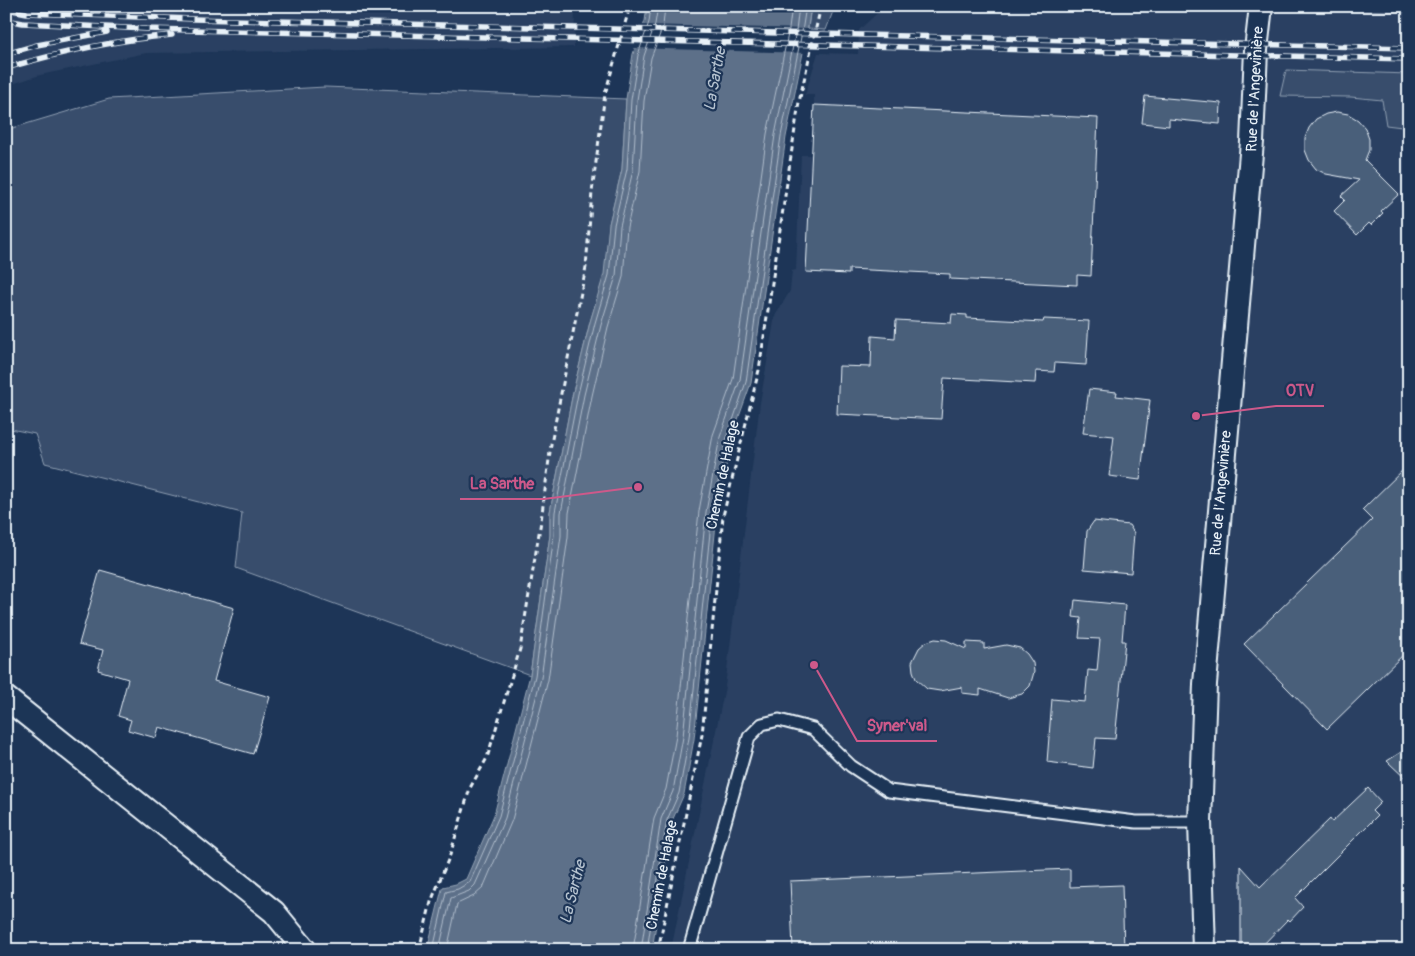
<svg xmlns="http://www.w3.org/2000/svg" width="1415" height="956" font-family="Pangolin,sans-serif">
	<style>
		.built { fill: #2a4162 }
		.green { fill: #374d6c; stroke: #909fb2 }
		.water { fill: #5d7089; stroke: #95a4b5 }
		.pier { fill: #1d3557 }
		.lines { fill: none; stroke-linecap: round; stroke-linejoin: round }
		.shore { stroke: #b0bdcc; stroke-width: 1 }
		.building { fill: #495e7a; stroke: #e8f1f8 }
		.service-casing { stroke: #e8f1f8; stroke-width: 15 }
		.minor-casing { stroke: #e8f1f8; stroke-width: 26 }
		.path { stroke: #e8f1f8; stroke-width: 3; stroke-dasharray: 5 4; stroke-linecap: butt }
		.service { stroke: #1d3557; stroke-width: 11 }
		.minor { stroke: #1d3557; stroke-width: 22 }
		.rail-casing { stroke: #e8f1f8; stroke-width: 5.5 }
		.rail { stroke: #1d3557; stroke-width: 4; stroke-dasharray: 11; stroke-linecap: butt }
		.labels { text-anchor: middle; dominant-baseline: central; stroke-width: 4.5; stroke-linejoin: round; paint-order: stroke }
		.street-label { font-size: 15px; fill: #e8f1f8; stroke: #1d3557 }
		.water-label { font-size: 16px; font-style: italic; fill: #b7c4d1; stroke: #1d3557 }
		.leader { fill: none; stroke: #cd598a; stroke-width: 2 }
		.callout-dot { fill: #cd598a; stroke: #1d3557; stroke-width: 2 }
		.callout-label { font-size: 16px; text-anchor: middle; font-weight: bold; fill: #cd598a; stroke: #1d3557; stroke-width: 4.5; stroke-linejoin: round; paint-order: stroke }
	</style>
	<rect width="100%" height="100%" fill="#1d3557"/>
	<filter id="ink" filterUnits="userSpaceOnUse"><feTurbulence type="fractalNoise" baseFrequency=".02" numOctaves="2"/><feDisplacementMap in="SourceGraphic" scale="10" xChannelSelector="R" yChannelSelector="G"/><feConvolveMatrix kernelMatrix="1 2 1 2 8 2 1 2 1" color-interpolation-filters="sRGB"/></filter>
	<g filter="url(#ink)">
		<!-- built -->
		<path class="built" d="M 6,6 L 427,6 L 575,8 L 574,47 L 146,53 L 40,75 L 6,86 Z
			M 885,6 L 1251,6 L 1409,12 L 1409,950 L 671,950 L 725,687 L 760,403 L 775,316 L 790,291 L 792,271 L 796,270 L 801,155 L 812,155 L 814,105 L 814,95 L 805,95 L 818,53 L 858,54 L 859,30 Z"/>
		<!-- green -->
		<path class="green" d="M 427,6 L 624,6 L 624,9 Z
			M 811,6 L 835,6 L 826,30 L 808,29 Z
			M 1277,6 L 1409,6 L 1409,12 L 1277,8 Z
			M 1286,70 L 1409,74 L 1409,146 L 1402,127 L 1386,125 L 1382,100 L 1351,97 L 1280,96 Z
			M 325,87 L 626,99 L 622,169 L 609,224 L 605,274 L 590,322 L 573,392 L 550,512 L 550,535 L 530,675 L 236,568 L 242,513 L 45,463 L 35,434 L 6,428 L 6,130 L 109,99 Z"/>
		<!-- water -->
		<path class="water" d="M 647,6 L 811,6 L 807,33 L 786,137 L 751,383 L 731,439 L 717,514 L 694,739 L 684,794 L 672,821 L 652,950 L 427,950 L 442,889 L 443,887 L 456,884 L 466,879 L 494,815 L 530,675 L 550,535 L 550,512 L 573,392 L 590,322 L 604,274 L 609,224 L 622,169 L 626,99 L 633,54 L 645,21 Z"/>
		<!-- pier -->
		<path class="pier" d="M 641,25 L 808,29 L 810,29 L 805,53 L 632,48 Z"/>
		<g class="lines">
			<!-- shore -->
			<path class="shore" d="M 433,950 L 446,892 L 458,889 L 470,882 L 499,816 L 535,676 L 554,535 L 555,512 L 578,394 L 595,323 L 609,275 L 614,225 L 627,169 L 631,100 L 638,55 L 649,22 L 651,6
				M 439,950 L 451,898 L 469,891 L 475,885 L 505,818 L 541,678 L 561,536 L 561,513 L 584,395 L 601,325 L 616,276 L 620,226 L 633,170 L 637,100 L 644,56 L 655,24 L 658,6
				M 447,950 L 457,904 L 474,896 L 483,888 L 512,820 L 548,680 L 568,537 L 569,513 L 592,396 L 608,327 L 623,277 L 627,227 L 640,171 L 644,101 L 651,58 L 663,26 L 665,6
				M 633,950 L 654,818 L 666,789 L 676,736 L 699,511 L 713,435 L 733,379 L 767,134 L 789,29 L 792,6
				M 641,950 L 661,819 L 673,791 L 683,737 L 706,512 L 720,437 L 740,380 L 775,135 L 796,31 L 799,6
				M 647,950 L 667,820 L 679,793 L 689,738 L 712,513 L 727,438 L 746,382 L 781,136 L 802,32 L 806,6"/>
		</g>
		<!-- building -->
		<path class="building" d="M 1145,96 L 1221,103 L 1220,124 L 1169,119 L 1169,126 L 1142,123 Z
			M 814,105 L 1098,118 L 1091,276 L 1077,275 L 1077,285 L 950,279 L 950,274 L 849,269 L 849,274 L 806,272 Z
			M 1337,112 L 1348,114 L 1358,120 L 1365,128 L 1369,139 L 1369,150 L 1365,160 L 1399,194 L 1381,211 L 1383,213 L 1371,225 L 1369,223 L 1357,235 L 1334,211 L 1345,200 L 1341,196 L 1359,180 L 1326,174 L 1316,169 L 1309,160 L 1305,150 L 1305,138 L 1309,128 L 1316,119 L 1326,114 Z
			M 952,314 L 967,315 L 967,318 L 1043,322 L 1044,319 L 1089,321 L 1086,365 L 1055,363 L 1054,372 L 1036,371 L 1035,383 L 944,378 L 941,419 L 837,414 L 839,366 L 871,367 L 872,336 L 895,338 L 896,320 L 951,323 Z
			M 1089,389 L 1117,392 L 1116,396 L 1150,400 L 1140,480 L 1109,476 L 1114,436 L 1083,433 Z
			M 1409,464 L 1409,649 L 1327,729 L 1244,644 L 1372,520 L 1362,510 Z
			M 1094,521 L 1129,525 L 1134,533 L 1131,573 L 1084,569 L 1087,531 Z
			M 100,570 L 234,608 L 214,681 L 270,697 L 253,754 L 159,727 L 156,738 L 128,730 L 131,720 L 118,716 L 128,679 L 98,670 L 103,650 L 79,644 Z
			M 1075,600 L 1125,605 L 1122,641 L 1125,641 L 1115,739 L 1096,738 L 1093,768 L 1047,762 L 1052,699 L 1085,702 L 1088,670 L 1097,671 L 1100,639 L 1079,638 L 1081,618 L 1073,617 Z
			M 935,639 L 946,640 L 966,649 L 966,642 L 984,643 L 984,649 L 1006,645 L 1020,648 L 1027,654 L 1033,663 L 1034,672 L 1030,686 L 1022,694 L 1008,698 L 980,689 L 980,695 L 962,693 L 962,687 L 940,691 L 927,689 L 916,679 L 913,671 L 912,662 L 919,648 L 926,642 Z
			M 1409,747 L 1409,782 L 1387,761 Z
			M 1368,788 L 1381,802 L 1372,811 L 1377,816 L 1295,898 L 1303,907 L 1290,921 L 1288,919 L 1258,950 L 1241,950 L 1241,866 L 1260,887 L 1330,819 L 1332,822 Z
			M 1070,869 L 1070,887 L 1122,885 L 1124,950 L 793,950 L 790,881 Z"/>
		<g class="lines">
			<defs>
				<path id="service" d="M 689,950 L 749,737 L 762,724 L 779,720 L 813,729 L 851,766 L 889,791 L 1136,822 L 1200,822"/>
				<path id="minor" d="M 6,698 L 274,912 L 305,950
					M 1204,950 L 1200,822 L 1205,684 L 1252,142 L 1256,50 L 1261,6"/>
			</defs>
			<!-- service casing -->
			<use href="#service" class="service-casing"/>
			<!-- minor casing -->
			<use href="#minor" class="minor-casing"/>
			<!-- path -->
			<path class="path" d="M 419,950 L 431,902 L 450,855 L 470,788 L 487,758 L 520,649 L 541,521 L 551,444 L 586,267 L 592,192 L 605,94 L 630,6
				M 658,950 L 702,735 L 723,516 L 759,370 L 799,102 L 821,6"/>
			<!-- service -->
			<use href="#service" class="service"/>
			<!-- minor -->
			<use href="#minor" class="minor"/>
			<defs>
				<path id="rail" d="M 6,9 L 27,13 L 193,19 L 1409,48
					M 6,20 L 23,23 L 146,29 L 1409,59
					M 6,54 L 37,45 L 107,32
					M 6,68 C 61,52 115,40 172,35"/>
			</defs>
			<!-- rail casing -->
			<use href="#rail" class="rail-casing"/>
			<!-- rail -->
			<use href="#rail" class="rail"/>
		</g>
	</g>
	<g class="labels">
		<!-- street labels -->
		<g class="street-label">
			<text transform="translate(1255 89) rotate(-87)">Rue de l'Angevinière</text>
			<text transform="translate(723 475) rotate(-78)">Chemin de Halage</text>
			<text transform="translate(1221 493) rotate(-85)">Rue de l'Angevinière</text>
			<text transform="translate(662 875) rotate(-79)">Chemin de Halage</text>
		</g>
		<!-- water labels -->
		<g class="water-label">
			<text transform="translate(715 79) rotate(-80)">La Sarthe</text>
			<text transform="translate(573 892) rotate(-76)">La Sarthe</text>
		</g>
	</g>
	<!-- callouts -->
	<path class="leader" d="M1196 416L1276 406H1324M638 487L544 499H460M814 665L857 741H937"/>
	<g class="callout-dot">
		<circle cx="1196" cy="416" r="5"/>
		<circle cx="638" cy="487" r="5"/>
		<circle cx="814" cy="665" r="5"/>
	</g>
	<g class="callout-label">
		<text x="1300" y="396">OTV</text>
		<text x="502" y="489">La Sarthe</text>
		<text x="897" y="731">Syner'val</text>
	</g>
	<!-- margin -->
	<rect width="1415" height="956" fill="none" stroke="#1d3557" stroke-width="25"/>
	<rect x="12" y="12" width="1390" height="931" fill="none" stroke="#e8f1f8" stroke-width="2" filter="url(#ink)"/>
</svg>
